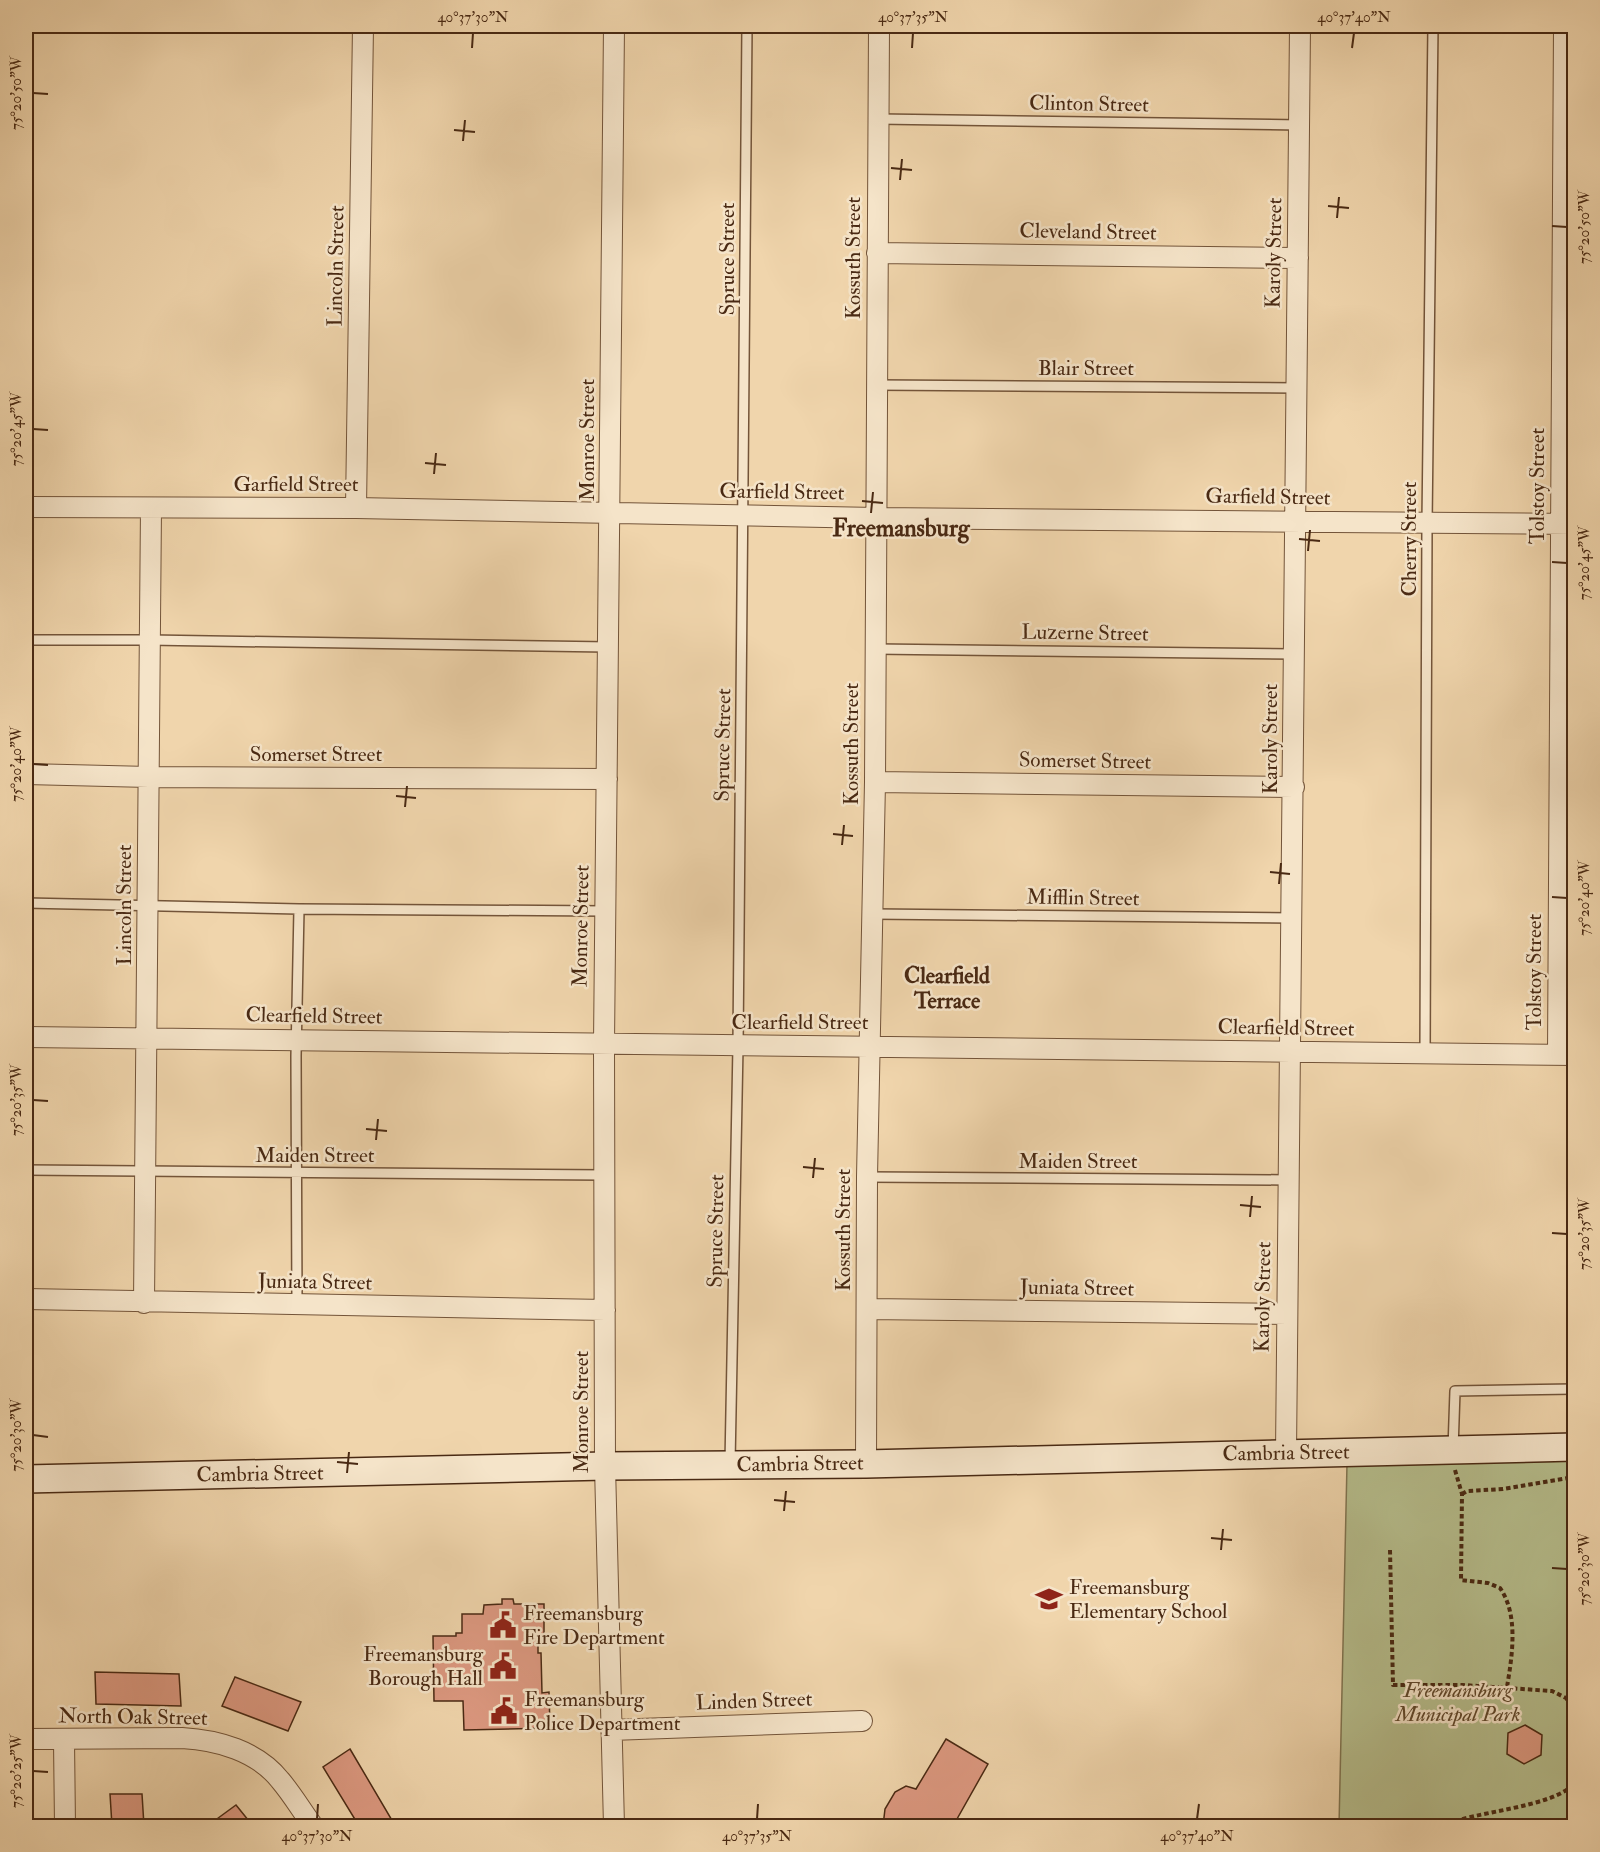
<svg xmlns="http://www.w3.org/2000/svg" width="1600" height="1852" font-family="'IM FELL Double Pica',serif">
	<style>
		.green { fill: #b6be8d; stroke: #807450; stroke-width: 1.5 }
		.building { fill: #dd9981; stroke: #492913; stroke-width: 1.5 }
		.lines { fill: none; stroke-linecap: round; stroke-linejoin: round }
		.lane-casing { stroke: #735439; stroke-width: 12 }
		.street-casing { stroke: #735439; stroke-width: 22 }
		.secondary-casing { stroke: #492913; stroke-width: 30 }
		.path { stroke: #492913; stroke-width: 4; stroke-dasharray: 4.5 3; stroke-linecap: butt }
		.lane { stroke: #f5e4c9; stroke-width: 9 }
		.street { stroke: #f5e4c9; stroke-width: 20 }
		.secondary { stroke: #f5e4c9; stroke-width: 27 }
		.ticks { fill: none; stroke: #492913; stroke-width: 2 }
		.labels { text-anchor: middle; dominant-baseline: central; stroke-width: 5; stroke-linejoin: round; paint-order: stroke }
		.street-label { font-size: 21px; fill: #492913; stroke: #f5e4c9 }
		.poi-label { font-size: 21px; fill: #492913; stroke: #f5e4c9; text-anchor: start }
		.park-label { font-size: 21px; font-style: italic; fill: #5f472b; stroke: #f5e4c9 }
		.neighbourhood-label { font-size: 22px; font-weight: bold; fill: #492913; stroke: #f5e4c9 }
		.quarter-label { font-size: 24px; font-weight: bold; fill: #492913; stroke: #f5e4c9 }
		.neatline { fill: none; stroke: #492913; stroke-width: 2 }
		.ticks-label { font-size: 15px; text-anchor: middle; fill: #492913 }
	</style>
	<rect width="100%" height="100%" fill="#f0d5ac"/>
	<filter id="stains"><feTurbulence type="fractalNoise" baseFrequency=".00333" numOctaves="4"/><feColorMatrix values="0 0 0 0 .2 0 0 0 0 .09 0 0 0 0 .02 0 0 0 .5 -.17"/></filter>
	<radialGradient id="worn" r=".72"><stop offset=".6" stop-color="#630" stop-opacity="0"/><stop offset="1" stop-color="#630" stop-opacity=".3"/></radialGradient>
	<!-- green -->
	<path class="green" d="M 1574,1461 L 1574,1826 L 1339,1826 L 1347,1464 Z"/>
	<!-- building -->
	<path class="building" d="M 502,1599 L 513,1599 L 514,1604 L 544,1604 L 544,1640 L 538,1640 L 538,1653 L 541,1653 L 542,1693 L 549,1692 L 550,1728 L 464,1730 L 463,1701 L 434,1701 L 433,1636 L 456,1636 L 456,1633 L 462,1633 L 462,1614 L 483,1614 L 484,1605 L 502,1604 Z
		M 95,1672 L 179,1674 L 181,1706 L 96,1704 Z
		M 235,1677 L 301,1702 L 288,1731 L 222,1706 Z
		M 1525,1725 L 1542,1735 L 1541,1755 L 1524,1764 L 1507,1754 L 1508,1733 Z
		M 946,1739 L 988,1764 L 953,1826 L 883,1826 L 885,1809 L 895,1792 L 906,1786 L 916,1789 Z
		M 350,1749 L 393,1822 L 386,1826 L 359,1826 L 323,1767 Z
		M 110,1794 L 142,1794 L 144,1826 L 112,1826 Z
		M 236,1805 L 253,1826 L 212,1826 L 210,1824 Z"/>
	<g class="lines">
		<defs>
			<path id="lane" d="M 878,119 L 1300,125
				M 876,385 L 1296,388
				M 26,640 L 149,640 L 608,647
				M 875,649 L 1294,654
				M 26,903 L 299,909 L 605,911
				M 873,914 L 1293,918
				M 1425,1054 L 1427,523 L 1433,26
				M 26,1170 L 604,1175
				M 867,1177 L 1288,1180
				M 297,1305 L 296,1056 L 299,909
				M 1453,1449 L 1455,1391 L 1574,1389
				M 730,1463 L 738,1046 L 747,26"/>
			<path id="street" d="M 614,26 L 604,1044 L 605,1466 L 614,1826
				M 877,253 L 1298,258
				M 26,507 L 356,508 L 876,518 L 1574,524
				M 356,508 L 363,26
				M 26,774 L 149,777 L 607,779
				M 875,782 L 1294,787
				M 26,1037 L 1574,1055
				M 1558,1055 L 1564,26
				M 26,1299 L 605,1310
				M 144,1303 L 151,508
				M 867,1309 L 1287,1314
				M 1286,1453 L 1300,26
				M 866,1464 L 867,1177 L 875,782 L 879,26
				M 611,1730 L 862,1721
				M 26,1739 L 182,1738 C 218,1740 257,1751 280,1780 C 292,1794 302,1811 313,1826
				M 64,1740 L 65,1826"/>
			<path id="secondary" d="M 26,1479 L 605,1466 L 866,1464 L 1574,1447"/>
		</defs>
		<!-- lane casing -->
		<use href="#lane" class="lane-casing"/>
		<!-- street casing -->
		<use href="#street" class="street-casing"/>
		<!-- secondary casing -->
		<use href="#secondary" class="secondary-casing"/>
		<!-- path -->
		<path class="path" d="M 1455,1470 L 1462,1494 L 1461,1580 L 1488,1583 L 1500,1588 C 1519,1615 1512,1657 1507,1687
			M 1462,1494 L 1467,1491 L 1503,1489 L 1574,1477
			M 1390,1550 L 1393,1685 L 1463,1685 L 1552,1691 L 1566,1698 L 1574,1708
			M 1441,1826 C 1475,1811 1551,1808 1574,1784"/>
		<!-- lane -->
		<use href="#lane" class="lane"/>
		<!-- street -->
		<use href="#street" class="street"/>
		<!-- secondary -->
		<use href="#secondary" class="secondary"/>
	</g>
	<!-- ticks -->
	<path class="ticks" d="M 472,48 L 473,33M 912,48 L 913,33M 1352,48 L 1354,33M 33,93 L 48,94M 454,130 L 475,132M 463,141 L 465,120M 891,168 L 912,170M 900,180 L 902,159M 1328,206 L 1349,208M 1337,218 L 1339,197M 1552,226 L 1567,227M 33,429 L 48,430M 425,463 L 446,465M 434,474 L 436,453M 862,501 L 883,503M 871,513 L 873,492M 1299,539 L 1320,541M 1308,551 L 1310,530M 1552,562 L 1567,563M 33,764 L 48,765M 396,796 L 416,798M 405,807 L 407,786M 833,834 L 853,836M 842,845 L 844,825M 1270,872 L 1290,874M 1279,884 L 1281,863M 1552,897 L 1567,898M 33,1100 L 48,1101M 366,1129 L 387,1131M 376,1140 L 378,1119M 803,1167 L 824,1169M 813,1178 L 815,1158M 1240,1205 L 1261,1207M 1250,1217 L 1252,1196M 1552,1233 L 1567,1234M 33,1435 L 48,1437M 337,1462 L 358,1464M 347,1473 L 349,1452M 774,1500 L 795,1502M 784,1511 L 786,1491M 1211,1538 L 1232,1540M 1221,1550 L 1223,1529M 1552,1568 L 1567,1569M 33,1771 L 48,1772M 317,1819 L 318,1804M 757,1819 L 758,1804M 1197,1819 L 1199,1804"/>
	<!-- icons -->
	<defs>
		<symbol id="school-bare" viewBox="-9 -9 18 18"><path d="M0-5L7-2L0 1L-7-2ZM-4 1L0 2.5L4 1V4Q0 6-4 4Z" fill="#8f2418" stroke="#f5e4c9" stroke-width="2.5" paint-order="stroke"/></symbol>
		<symbol id="civic-bare" viewBox="-9 -9 18 18"><path d="M-.6-6.5H3V-4.5H.6V-3L4-1V1h2V6H-6V1h2V-1L-.6-3ZM-1.2 2.5V6h2.4V2.5Z" fill="#8f2418" stroke="#f5e4c9" stroke-width="2.5" paint-order="stroke"/></symbol>
	</defs>
	<g fill-rule="evenodd">
		<use href="#school-bare" x="1030" y="1580" width="38" height="38"/>
		<use href="#civic-bare" x="484" y="1606" width="38" height="38"/>
		<use href="#civic-bare" x="484" y="1647" width="38" height="38"/>
		<use href="#civic-bare" x="485" y="1692" width="38" height="38"/>
	</g>
	<g class="labels">
		<!-- street labels -->
		<g class="street-label">
			<text transform="translate(1089 104) rotate(1)">Clinton Street</text>
			<text transform="translate(1088 232) rotate(1)">Cleveland Street</text>
			<text transform="translate(1274 253) rotate(-89)">Karoly Street</text>
			<text transform="translate(853 258) rotate(-90)">Kossuth Street</text>
			<text transform="translate(727 259) rotate(-90)">Spruce Street</text>
			<text transform="translate(336 266) rotate(-89)">Lincoln Street</text>
			<text x="1086" y="368">Blair Street</text>
			<text transform="translate(587 440) rotate(-90)">Monroe Street</text>
			<text x="296" y="484">Garfield Street</text>
			<text transform="translate(1537 486) rotate(-90)">Tolstoy Street</text>
			<text transform="translate(782 492) rotate(1)">Garfield Street</text>
			<text transform="translate(1268 497) rotate(1)">Garfield Street</text>
			<text transform="translate(1409 539) rotate(-90)">Cherry Street</text>
			<text transform="translate(1085 633) rotate(1)">Luzerne Street</text>
			<text transform="translate(1270 739) rotate(-90)">Karoly Street</text>
			<text transform="translate(851 744) rotate(-90)">Kossuth Street</text>
			<text transform="translate(723 745) rotate(-89)">Spruce Street</text>
			<text x="316" y="754">Somerset Street</text>
			<text transform="translate(1085 761) rotate(1)">Somerset Street</text>
			<text transform="translate(1083 898) rotate(1)">Mifflin Street</text>
			<text transform="translate(124 905) rotate(-90)">Lincoln Street</text>
			<text transform="translate(581 926) rotate(-89)">Monroe Street</text>
			<text transform="translate(1534 972) rotate(-90)">Tolstoy Street</text>
			<text transform="translate(314 1016) rotate(1)">Clearfield Street</text>
			<text x="800" y="1022">Clearfield Street</text>
			<text transform="translate(1286 1028) rotate(1)">Clearfield Street</text>
			<text x="315" y="1155">Maiden Street</text>
			<text x="1078" y="1161">Maiden Street</text>
			<text transform="translate(843 1230) rotate(-90)">Kossuth Street</text>
			<text transform="translate(716 1231) rotate(-89)">Spruce Street</text>
			<text transform="translate(315 1282) rotate(1)">Juniata Street</text>
			<text transform="translate(1077 1288) rotate(1)">Juniata Street</text>
			<text transform="translate(1263 1297) rotate(-89)">Karoly Street</text>
			<text transform="translate(581 1412) rotate(-90)">Monroe Street</text>
			<text transform="translate(1286 1453) rotate(-1)">Cambria Street</text>
			<text transform="translate(800 1464) rotate(-1)">Cambria Street</text>
			<text transform="translate(260 1474) rotate(-1)">Cambria Street</text>
			<text transform="translate(754 1701) rotate(-2)">Linden Street</text>
			<text transform="translate(133 1717) rotate(1)">North Oak Street</text>
		</g>
		<!-- poi labels -->
		<g class="poi-label">
			<text x="1069" y="1587">Freemansburg<tspan x="1069" dy="24">Elementary School</tspan></text>
			<text x="523" y="1613">Freemansburg<tspan x="523" dy="24">Fire Department</tspan></text>
			<text x="483" y="1654" text-anchor="end">Freemansburg<tspan x="483" dy="24">Borough Hall</tspan></text>
			<text x="524" y="1699">Freemansburg<tspan x="524" dy="24">Police Department</tspan></text>
		</g>
		<!-- park labels -->
		<g class="park-label">
			<text x="1458" y="1690">Freemansburg<tspan x="1458" dy="24">Municipal Park</tspan></text>
		</g>
		<!-- neighbourhood labels -->
		<g class="neighbourhood-label">
			<text x="947" y="976">Clearfield<tspan x="947" dy="25">Terrace</tspan></text>
		</g>
		<!-- quarter labels -->
		<g class="quarter-label">
			<text x="901" y="528">Freemansburg</text>
		</g>
	</g>
	<!-- margin -->
	<rect width="1600" height="1852" fill="none" stroke="#f0d5ac" stroke-width="66"/>
	<rect x="33" y="33" width="1534" height="1786" class="neatline"/>
	<g class="ticks-label">
		<text x="473" y="22">40°37'30"N</text>
		<text x="913" y="22">40°37'35"N</text>
		<text x="1354" y="22">40°37'40"N</text>
		<text transform="translate(16 93) rotate(-90)" y="5">75°20'50"W</text>
		<text transform="translate(1584 227) rotate(-90)" y="5">75°20'50"W</text>
		<text transform="translate(16 429) rotate(-90)" y="5">75°20'45"W</text>
		<text transform="translate(1584 563) rotate(-90)" y="5">75°20'45"W</text>
		<text transform="translate(16 764) rotate(-90)" y="5">75°20'40"W</text>
		<text transform="translate(1584 898) rotate(-90)" y="5">75°20'40"W</text>
		<text transform="translate(16 1100) rotate(-90)" y="5">75°20'35"W</text>
		<text transform="translate(1584 1234) rotate(-90)" y="5">75°20'35"W</text>
		<text transform="translate(16 1435) rotate(-90)" y="5">75°20'30"W</text>
		<text transform="translate(1584 1569) rotate(-90)" y="5">75°20'30"W</text>
		<text transform="translate(16 1771) rotate(-90)" y="5">75°20'25"W</text>
		<text x="317" y="1841">40°37'30"N</text>
		<text x="757" y="1841">40°37'35"N</text>
		<text x="1197" y="1841">40°37'40"N</text>
	</g>
	<rect width="100%" height="100%" filter="url(#stains)"/>
	<rect width="100%" height="100%" fill="url(#worn)"/>
</svg>
